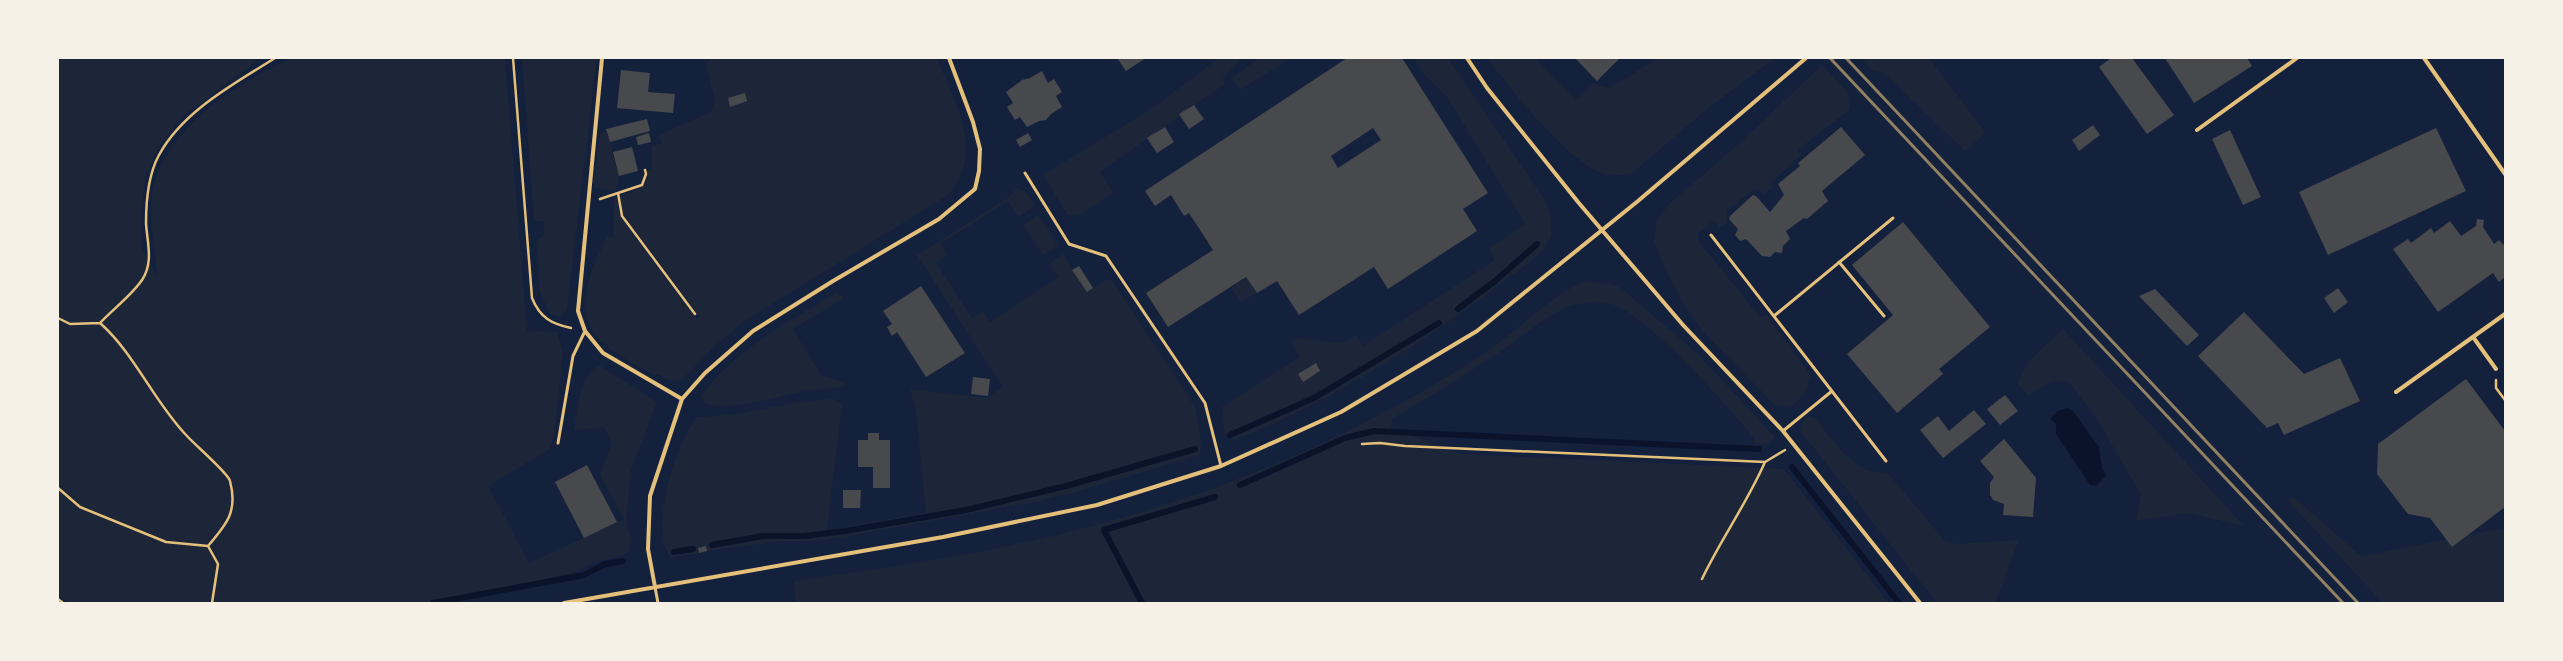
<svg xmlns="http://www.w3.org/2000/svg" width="2563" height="661" font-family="'DM Sans',sans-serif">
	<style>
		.green { fill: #1d2539 }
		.water { fill: #0b132b }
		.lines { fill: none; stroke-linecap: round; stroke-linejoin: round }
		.stream { stroke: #0b132b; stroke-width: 6 }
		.building { fill: #48494c; fill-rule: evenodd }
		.path { stroke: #e5c07b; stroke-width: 2.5 }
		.service { stroke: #e5c07b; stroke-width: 3 }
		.minor { stroke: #e5c07b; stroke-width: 4 }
		.rail { stroke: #918062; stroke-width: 3 }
	</style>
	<rect width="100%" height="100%" fill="#14213d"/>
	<!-- green -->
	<path class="green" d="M 58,58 L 257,58 L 255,63 L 183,116 L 159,147 L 146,175 L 141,213 L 142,249 L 157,277 C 157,252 149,227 151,201 C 158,132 235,84 293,58 L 505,58 L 527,331 L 557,332 L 563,353 L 554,437 L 550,449 L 488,486 L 529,563 L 624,519 L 600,475 L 612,443 L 604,427 L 574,430 C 578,408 578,378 599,365 L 657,402 L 631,470 L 626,522 L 631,538 L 628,552 L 624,555 L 592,563 L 578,571 L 449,603 L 68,603 L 58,594 Z
		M 522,58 L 597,58 L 567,309 L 561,317 L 550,314 L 540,292 L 536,241 L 544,235 L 544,221 L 534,221 Z
		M 710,58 L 937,58 C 955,105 986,149 948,195 L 743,322 L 716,345 L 682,380 L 671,381 L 658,374 L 654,375 C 638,366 619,357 604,344 C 569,316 591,269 607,237 L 613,237 L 614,198 L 617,198 L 620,217 L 696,318 L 699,316 L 623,215 L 620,195 C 634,190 649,187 647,170 L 652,168 L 652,146 L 662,143 L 659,135 L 711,112 L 715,99 L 706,65 Z
		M 1219,58 L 1242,58 L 1223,77 L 1225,84 L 1100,172 L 1113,193 L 1077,216 L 1068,215 L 1043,175 L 1151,109 Z
		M 1260,58 L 1291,58 L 1240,90 L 1231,78 Z
		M 1414,58 L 1446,58 L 1449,60 L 1547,203 C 1550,215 1554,225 1550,238 C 1543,256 1519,269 1504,281 C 1421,345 1331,401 1234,441 L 1224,433 L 1222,407 L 1300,357 L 1291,343 L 1299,338 L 1342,343 L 1356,335 L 1363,346 L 1495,260 L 1489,248 L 1525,224 L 1447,97 L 1423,73 Z
		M 1487,58 L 1535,58 L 1577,100 L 1594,83 L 1610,88 L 1658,58 L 1775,58 L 1707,109 L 1631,174 C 1623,175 1612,177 1604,174 C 1567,162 1511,89 1487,58 Z
		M 1861,58 L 1929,58 L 1986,133 L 1965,151 L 1884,73 L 1873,71 Z
		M 1822,65 L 1848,93 L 1850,109 L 1798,150 L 1802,155 L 1771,182 L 1773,187 L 1763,195 L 1758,189 L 1753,190 L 1727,211 L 1727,222 L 1720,228 L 1714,220 L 1698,234 L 1700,243 L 1760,317 L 1767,315 L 1811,376 L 1804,395 L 1791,407 L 1775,405 L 1707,336 L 1685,307 L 1662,262 L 1654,240 L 1657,220 L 1669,204 L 1742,141 Z
		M 607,132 L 619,178 L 615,191 L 593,187 L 600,133 Z
		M 1017,188 L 1025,191 L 1034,203 L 1031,209 L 1018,217 L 1008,201 L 940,244 L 948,255 L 936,263 L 972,318 L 983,311 L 990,322 L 1058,277 L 1049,263 L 1063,254 L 1087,292 L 1106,280 L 1112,280 L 1196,409 L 1201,441 L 1200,455 L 1079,491 L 1029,503 L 842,537 L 816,541 L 783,541 L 707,551 L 706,546 L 698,548 L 699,553 L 671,557 C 647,530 677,442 697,417 C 744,417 789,400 835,399 L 842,404 L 827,530 L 926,513 L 916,411 L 910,389 L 986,398 L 1003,387 L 917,255 L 1008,198 Z
		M 1038,215 L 1058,246 L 1043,255 L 1023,225 Z
		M 1247,278 L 1256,293 L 1241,302 L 1231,288 Z
		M 1585,281 L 1604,284 L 1608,283 L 1621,288 L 1698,354 L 1775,437 L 1767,445 L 1752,443 L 1755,439 C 1731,410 1644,310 1610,304 C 1598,301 1583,303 1571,306 C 1547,314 1524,336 1503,350 C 1467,374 1429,397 1392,419 L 1391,428 L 1463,454 L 1784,469 L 1889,603 L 796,603 L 794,581 C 854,572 914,564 973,553 C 1106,528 1240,486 1360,425 C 1406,401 1452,376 1494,346 C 1522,326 1554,294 1585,281 Z
		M 837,292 L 844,298 L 793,329 L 821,375 L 845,383 L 844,387 C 832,388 819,389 807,391 C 778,396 735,411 706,404 L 701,396 C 735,349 789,322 837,292 Z
		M 2063,329 L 2244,526 L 2187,513 L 2136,521 L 2141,495 L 2097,419 L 2069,382 L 2052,381 L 2028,396 L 2017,383 L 2030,360 Z
		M 1807,416 L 1815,418 C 1832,438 1856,478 1887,472 L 1945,541 L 1958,544 L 2019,540 L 1995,603 L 1937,603 L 1802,433 L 1801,426 Z
		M 2295,498 L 2361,556 L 2505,528 L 2505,603 L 2383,603 L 2286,499 Z"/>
	<!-- water -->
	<path class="water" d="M 2067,408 L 2073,411 L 2099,447 L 2102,467 L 2106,476 L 2096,486 L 2090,485 L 2056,434 L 2056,425 L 2050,418 L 2058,411 Z"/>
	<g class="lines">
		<!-- stream -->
		<path class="stream" d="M 1458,309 L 1495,281 L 1537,244
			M 1230,435 L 1314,398 L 1439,323
			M 1792,467 L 1899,603
			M 1240,485 L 1345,438 L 1374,431 L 1759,449
			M 712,545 L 763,536 L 804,536 L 845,531 L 966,510 L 1066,486 L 1195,449
			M 674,552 L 693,549
			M 433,603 L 584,575 L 605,564 L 623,561
			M 1142,603 L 1104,530 L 1215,497"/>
	</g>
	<!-- building -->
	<path class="building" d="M 1117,58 L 1146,58 L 1126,71 Z
		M 1347,58 L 1402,58 L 1488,193 L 1463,209 L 1477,231 L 1388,289 L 1374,267 L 1299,315 L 1277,281 L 1257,293 L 1246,277 L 1168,327 L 1146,293 L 1213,250 L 1189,213 L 1184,216 L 1171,195 L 1155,206 L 1145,191 ZM 1373,128 L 1381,140 L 1338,168 L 1331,156 Z
		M 1575,58 L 1620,58 L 1597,81 Z
		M 2111,58 L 2132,58 L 2174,115 L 2147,134 L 2099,67 Z
		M 2165,58 L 2247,58 L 2252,66 L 2194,103 Z
		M 621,70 L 650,73 L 648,92 L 675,94 L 673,113 L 617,108 Z
		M 1042,71 L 1048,83 L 1054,79 L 1062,92 L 1056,96 L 1062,107 L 1051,114 L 1046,120 L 1039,121 L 1027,127 L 1020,117 L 1015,120 L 1007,107 L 1013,103 L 1006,92 L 1022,80 L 1030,78 Z
		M 745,93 L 747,101 L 730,107 L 728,98 Z
		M 1194,105 L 1204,119 L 1189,129 L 1179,114 Z
		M 647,119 L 650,131 L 610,142 L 606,129 Z
		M 2093,125 L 2100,135 L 2079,151 L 2072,140 Z
		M 1165,127 L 1174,142 L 1157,153 L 1147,138 Z
		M 1841,127 L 1865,155 L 1822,191 L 1828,201 L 1807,219 L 1804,218 L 1786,231 L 1790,239 L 1783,246 L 1782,253 L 1775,252 L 1770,257 L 1762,256 L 1746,239 L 1740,241 L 1735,235 L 1738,229 L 1729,219 L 1730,216 L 1753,195 L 1756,196 L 1770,212 L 1784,195 L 1778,184 L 1800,166 L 1798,163 Z
		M 2436,128 L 2466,191 L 2328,255 L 2299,192 Z
		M 2230,130 L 2261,197 L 2243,205 L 2212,139 Z
		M 649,133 L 651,142 L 638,145 L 636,137 Z
		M 1028,133 L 1032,140 L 1020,147 L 1016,140 Z
		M 632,147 L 638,171 L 619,176 L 613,152 Z
		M 2477,219 L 2484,220 L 2483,227 L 2494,244 L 2499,240 L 2505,246 L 2505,277 L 2499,282 L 2493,273 L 2438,312 L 2393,249 L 2408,239 L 2411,243 L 2431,228 L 2434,233 L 2450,221 L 2461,236 L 2476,226 Z
		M 1903,222 L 1990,327 L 1939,369 L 1943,374 L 1897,413 L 1847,354 L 1893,315 L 1852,265 Z
		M 1079,266 L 1093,288 L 1087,292 L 1072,270 Z
		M 921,286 L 965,353 L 926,377 L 897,332 L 892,336 L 887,327 L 892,324 L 883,311 Z
		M 2338,288 L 2348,302 L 2334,313 L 2324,298 Z
		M 2155,289 L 2199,335 L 2187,346 L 2139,296 Z
		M 2244,312 L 2304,374 L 2340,358 L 2360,401 L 2284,435 L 2278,423 L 2267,428 L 2198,356 Z
		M 1316,363 L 1320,371 L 1303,382 L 1298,374 Z
		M 973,377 L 990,379 L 988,396 L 971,394 Z
		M 2466,379 L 2505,431 L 2505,507 L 2452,547 L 2430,518 L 2408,514 L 2377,474 L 2378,444 Z
		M 2005,395 L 2018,411 L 2000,425 L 1987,409 Z
		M 1974,410 L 1986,424 L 1943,458 L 1920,430 L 1938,416 L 1949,431 Z
		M 868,433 L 879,433 L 879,440 L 890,440 L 890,488 L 873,488 L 873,467 L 858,467 L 858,440 L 868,440 Z
		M 2004,439 L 2036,478 L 2033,517 L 2003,515 L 2004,504 L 1993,500 L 1990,495 L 1990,483 L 1994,477 L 1980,461 Z
		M 587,465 L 617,522 L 584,538 L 555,482 Z
		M 843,490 L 861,490 L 860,508 L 843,508 Z
		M 706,546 L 707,551 L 699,553 L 698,548 Z"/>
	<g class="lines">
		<!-- path -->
		<path class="path" d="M 513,58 L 532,298 C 540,318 552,324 571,328
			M 618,193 L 622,216 L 695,314
			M 600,199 L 642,185 L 646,174 L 645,170
			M 58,318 L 70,324 L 100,323 C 135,354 154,402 187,436 C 194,444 229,474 230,481 C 238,511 227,524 208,546 L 166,542 L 80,507 L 58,488
			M 100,323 C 113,309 131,296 142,280 C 154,262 147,242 146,223 C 146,201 148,175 159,155 C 183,111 234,84 275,58
			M 2496,380 L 2496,388 L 2505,400
			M 1362,444 L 1380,443 L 1405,446 L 1765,462 L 1785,450
			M 208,546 L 218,564 L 212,603
			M 1702,579 C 1721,539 1747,503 1765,462
			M 58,599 L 63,603"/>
		<!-- service -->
		<path class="service" d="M 1025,173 L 1069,244 L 1106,256 L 1205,403 L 1221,466
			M 1711,235 L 1886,461
			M 1839,262 L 1884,316
			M 1774,316 L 1893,218
			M 1783,431 L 1832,391
			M 558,443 L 573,356 L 585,331
			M 655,587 L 658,603"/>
		<!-- minor -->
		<path class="minor" d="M 602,58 L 578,311 L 585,331 L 603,353 L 682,399
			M 1467,58 L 1487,88 L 1578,202 L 1683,325 L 1783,431 L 1920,603
			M 2424,58 L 2505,174
			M 2197,130 L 2297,58
			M 2473,337 L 2496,369
			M 2396,392 L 2505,314
			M 655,587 L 648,549 L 650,496 L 682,399 L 705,373 L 753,331 L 833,281 L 939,219 L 975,189 L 979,171 L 980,149 L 973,122 L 949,58
			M 564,603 L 943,537 L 1097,505 L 1221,466 L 1341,412 L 1477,331 L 1638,201 L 1806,58"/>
		<!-- rail -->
		<path class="rail" d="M 1830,58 L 2343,603
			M 1846,58 L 2358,603"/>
	</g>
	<!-- border -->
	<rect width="2563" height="661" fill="none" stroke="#f6f1e7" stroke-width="118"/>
</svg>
